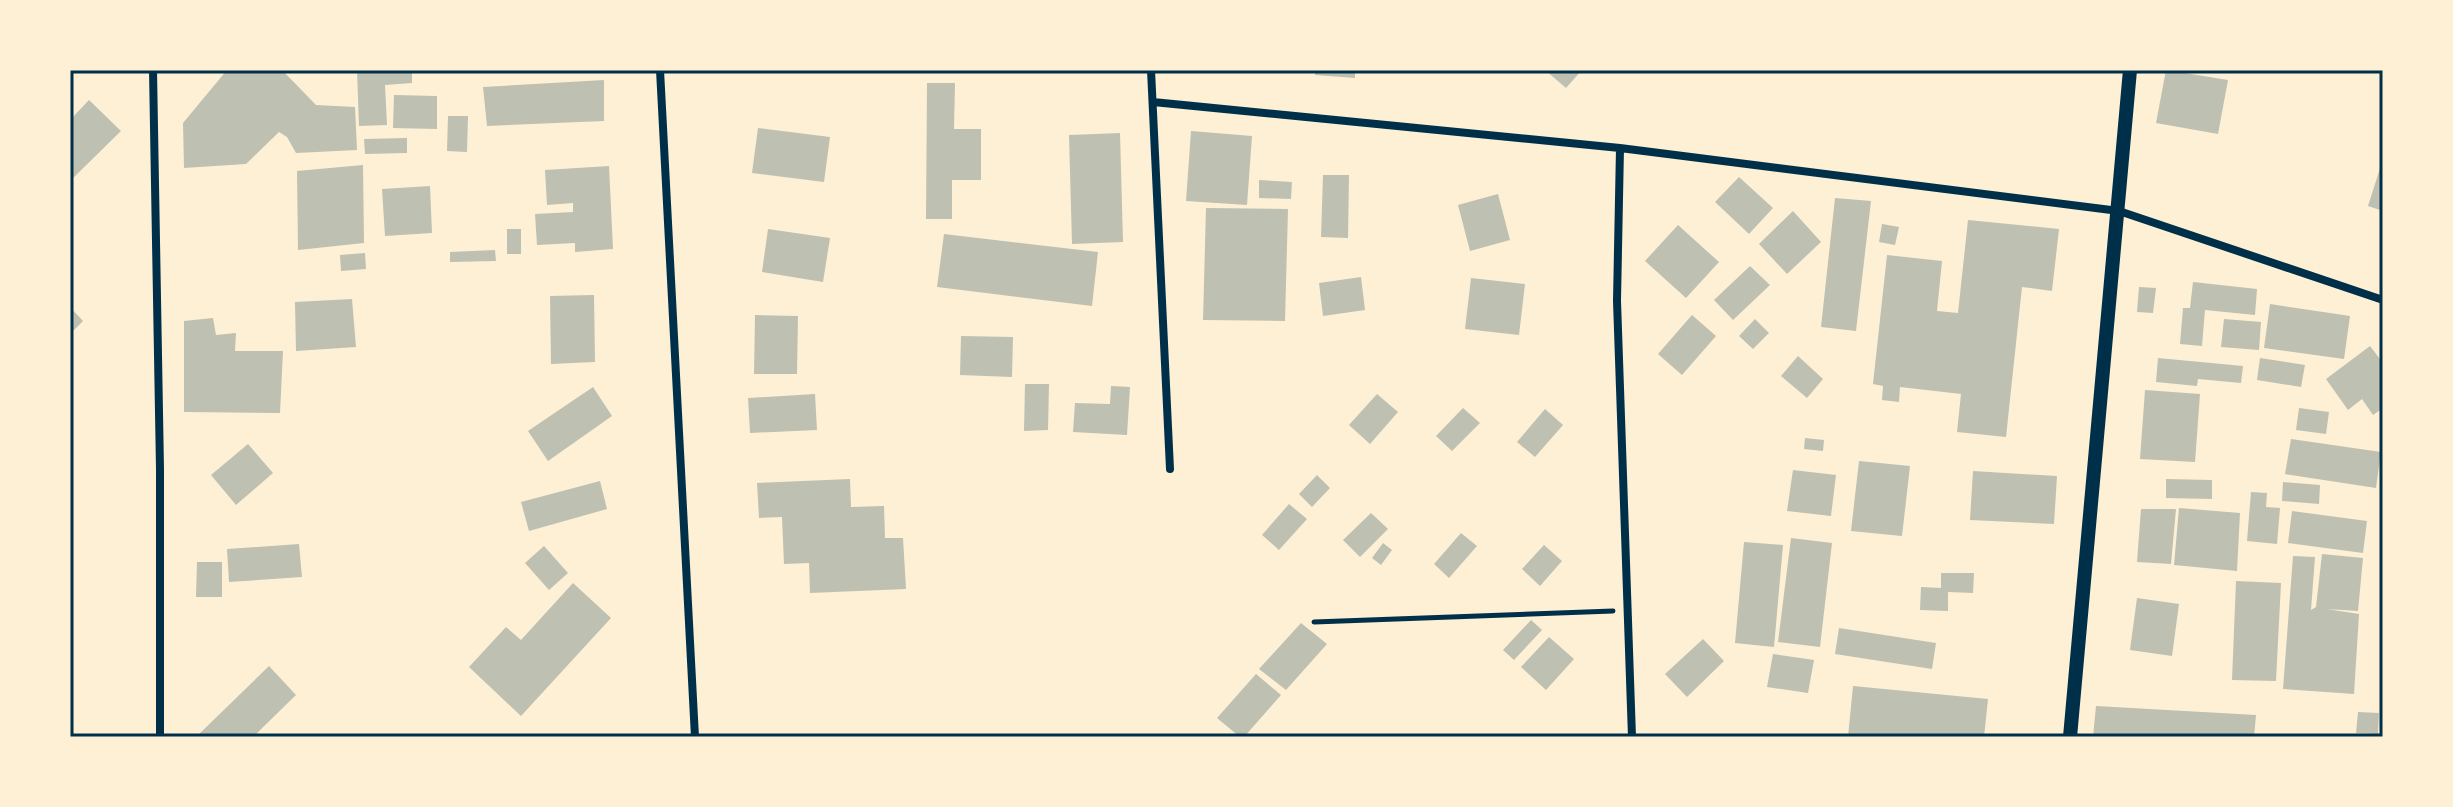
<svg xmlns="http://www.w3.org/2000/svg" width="2453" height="807" font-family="Poppins,sans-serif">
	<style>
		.building { fill: #bec0b2 }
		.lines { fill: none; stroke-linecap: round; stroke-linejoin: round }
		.path { stroke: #003049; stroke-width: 5 }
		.minor { stroke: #003049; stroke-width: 8 }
		.tertiary { stroke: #003049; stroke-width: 14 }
		.neatline { fill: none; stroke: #003049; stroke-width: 3 }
	</style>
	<rect width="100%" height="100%" fill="#fdf0d5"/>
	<!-- building -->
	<path class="building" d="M 227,70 L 282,70 L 316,105 L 355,107 L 357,150 L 296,153 L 287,137 L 279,132 L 246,164 L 184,168 L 183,123 Z
		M 357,70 L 412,70 L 412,83 L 385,85 L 387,125 L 359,126 Z
		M 1315,70 L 1355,70 L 1355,78 L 1315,75 Z
		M 1545,70 L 1582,70 L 1566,88 Z
		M 2166,70 L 2228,80 L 2218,134 L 2156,123 Z
		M 604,80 L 604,121 L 487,126 L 483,87 Z
		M 927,83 L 955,83 L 954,129 L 981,129 L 981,180 L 952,180 L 952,219 L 926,219 Z
		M 394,95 L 437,96 L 437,129 L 393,128 Z
		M 89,100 L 121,131 L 70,181 L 70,120 Z
		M 448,116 L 468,116 L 467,152 L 447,151 Z
		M 758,128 L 830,137 L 824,182 L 752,173 Z
		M 1191,131 L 1252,136 L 1247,205 L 1186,201 Z
		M 1120,133 L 1123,242 L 1072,244 L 1069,135 Z
		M 407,138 L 407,153 L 365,154 L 364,139 Z
		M 2382,162 L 2383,162 L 2383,211 L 2368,206 Z
		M 363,165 L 364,243 L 298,250 L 297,171 Z
		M 609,166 L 613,249 L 575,252 L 575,243 L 537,245 L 535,214 L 573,212 L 573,203 L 547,205 L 545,170 Z
		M 1323,175 L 1349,175 L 1348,238 L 1321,237 Z
		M 1739,177 L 1773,208 L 1749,234 L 1715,202 Z
		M 1259,180 L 1292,182 L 1291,199 L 1259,198 Z
		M 430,186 L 432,233 L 385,236 L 382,189 Z
		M 1498,194 L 1510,240 L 1470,251 L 1458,205 Z
		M 1835,198 L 1871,201 L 1856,331 L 1821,327 Z
		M 1206,208 L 1288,209 L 1285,321 L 1203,320 Z
		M 1793,211 L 1821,242 L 1787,274 L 1759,244 Z
		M 1968,220 L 2059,229 L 2052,291 L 2022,287 L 2006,437 L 1957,432 L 1961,394 L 1900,387 L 1899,402 L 1882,400 L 1883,386 L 1873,384 L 1887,255 L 1942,261 L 1937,311 L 1958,313 Z
		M 1882,224 L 1899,227 L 1895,245 L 1879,242 Z
		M 1678,225 L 1719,262 L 1686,298 L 1645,261 Z
		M 507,229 L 521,229 L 521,254 L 507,254 Z
		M 768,229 L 830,238 L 823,282 L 762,272 Z
		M 944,234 L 1098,252 L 1092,306 L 937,287 Z
		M 495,250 L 496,261 L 450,262 L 450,252 Z
		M 365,253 L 366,269 L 341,271 L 340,255 Z
		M 1750,266 L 1770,285 L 1733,320 L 1714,300 Z
		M 1361,277 L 1365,310 L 1323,316 L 1319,283 Z
		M 1471,278 L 1525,284 L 1519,335 L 1465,329 Z
		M 2193,282 L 2257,289 L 2255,315 L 2205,310 L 2202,346 L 2180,344 L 2183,308 L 2190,308 Z
		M 2139,287 L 2156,288 L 2153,313 L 2137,312 Z
		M 594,295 L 595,362 L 551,364 L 550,296 Z
		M 352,299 L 356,347 L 296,351 L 295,302 Z
		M 2270,304 L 2350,316 L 2344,359 L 2264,348 Z
		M 70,307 L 83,321 L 70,334 Z
		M 755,315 L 798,316 L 797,374 L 754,374 Z
		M 1692,315 L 1716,336 L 1682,375 L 1658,354 Z
		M 213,318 L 216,335 L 236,333 L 235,351 L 283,351 L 280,413 L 184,412 L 184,321 Z
		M 1755,319 L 1769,333 L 1753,349 L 1739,336 Z
		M 2224,319 L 2261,322 L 2259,350 L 2221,347 Z
		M 961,336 L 1013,337 L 1012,377 L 960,375 Z
		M 2370,346 L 2383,363 L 2383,408 L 2373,415 L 2362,399 L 2348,410 L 2326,379 Z
		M 1798,356 L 1823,379 L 1807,398 L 1781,376 Z
		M 2158,358 L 2243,366 L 2241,383 L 2198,379 L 2197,386 L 2156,382 Z
		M 2260,358 L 2305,365 L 2301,387 L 2257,380 Z
		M 1025,384 L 1049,384 L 1048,430 L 1024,431 Z
		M 1111,386 L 1130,387 L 1127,435 L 1073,432 L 1075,403 L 1110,404 Z
		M 593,387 L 612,416 L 548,461 L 528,431 Z
		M 2145,390 L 2200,394 L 2195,462 L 2140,459 Z
		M 815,394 L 817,430 L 750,433 L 748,398 Z
		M 1377,394 L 1398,412 L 1370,444 L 1349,425 Z
		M 1463,408 L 1480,423 L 1452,451 L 1436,436 Z
		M 2299,408 L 2329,412 L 2326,434 L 2296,430 Z
		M 1545,409 L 1563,425 L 1535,457 L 1517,442 Z
		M 1805,438 L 1824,440 L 1823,451 L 1804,449 Z
		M 2291,439 L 2381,452 L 2376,488 L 2285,474 Z
		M 248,444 L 273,473 L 236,505 L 211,475 Z
		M 1859,461 L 1910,466 L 1902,536 L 1851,531 Z
		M 1793,470 L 1836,475 L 1831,516 L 1787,511 Z
		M 1973,471 L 2057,476 L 2054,524 L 1970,520 Z
		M 1317,475 L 1330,488 L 1312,507 L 1299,494 Z
		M 850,479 L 851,507 L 884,506 L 885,538 L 903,538 L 906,589 L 810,593 L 809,563 L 784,564 L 782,517 L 759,518 L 757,483 Z
		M 2166,479 L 2212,480 L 2212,499 L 2166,498 Z
		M 600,481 L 607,509 L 529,531 L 521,502 Z
		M 2283,482 L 2320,485 L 2319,504 L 2282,501 Z
		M 2251,492 L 2267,493 L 2266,507 L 2280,508 L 2277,544 L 2247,541 Z
		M 1289,504 L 1307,519 L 1279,550 L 1262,535 Z
		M 2179,508 L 2240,513 L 2237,571 L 2174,565 Z
		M 2141,509 L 2176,509 L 2171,564 L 2137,562 Z
		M 2292,511 L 2367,521 L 2363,553 L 2288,543 Z
		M 1371,513 L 1388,529 L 1360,557 L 1343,540 Z
		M 1461,533 L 1477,546 L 1449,578 L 1434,564 Z
		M 1791,538 L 1832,543 L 1820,647 L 1778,642 Z
		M 1744,542 L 1783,545 L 1774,647 L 1735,643 Z
		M 1383,543 L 1392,550 L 1381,565 L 1372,558 Z
		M 299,544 L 302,577 L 229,582 L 227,549 Z
		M 1544,545 L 1562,561 L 1540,586 L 1522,569 Z
		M 544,546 L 568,573 L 549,590 L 525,563 Z
		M 2322,554 L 2363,558 L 2358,611 L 2327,609 L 2359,614 L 2354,694 L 2283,689 L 2293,556 L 2315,557 L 2311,610 L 2316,607 Z
		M 197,562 L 222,562 L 222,597 L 196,597 Z
		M 1941,573 L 1974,573 L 1973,593 L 1948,592 L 1948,611 L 1920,610 L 1921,587 L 1941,588 Z
		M 2236,581 L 2281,583 L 2276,681 L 2232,680 Z
		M 573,583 L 611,618 L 521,716 L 469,667 L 506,627 L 521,640 Z
		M 2137,598 L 2179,604 L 2172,656 L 2130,650 Z
		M 1531,620 L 1542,630 L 1514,660 L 1503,650 Z
		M 1301,623 L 1327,644 L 1286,690 L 1259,669 Z
		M 1839,628 L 1936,643 L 1932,669 L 1835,654 Z
		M 1549,637 L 1574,659 L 1546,690 L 1521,667 Z
		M 1703,639 L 1724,661 L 1687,697 L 1665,674 Z
		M 1773,654 L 1814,660 L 1808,693 L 1767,687 Z
		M 269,666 L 296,695 L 253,737 L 196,737 Z
		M 1256,674 L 1281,695 L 1244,737 L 1240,737 L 1217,718 Z
		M 1853,686 L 1988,699 L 1984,737 L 1848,737 Z
		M 2096,706 L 2256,715 L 2254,737 L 2093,737 Z
		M 2358,712 L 2379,713 L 2378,734 L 2356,733 Z"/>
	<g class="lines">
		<!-- path -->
		<path class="path" d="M 1314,622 L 1613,611"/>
		<!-- minor -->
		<path class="minor" d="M 153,70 L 160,469 L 160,737
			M 660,70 L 695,737
			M 1151,70 L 1170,469
			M 1153,102 L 1620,148 L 2119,211 L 2383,300
			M 1620,148 L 1617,301 L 1632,737"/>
		<!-- tertiary -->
		<path class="tertiary" d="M 2070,737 L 2130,70"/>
	</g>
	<!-- border -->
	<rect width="2453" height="807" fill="none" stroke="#fdf0d5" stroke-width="144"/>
	<rect x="72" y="72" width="2309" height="663" class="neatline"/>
</svg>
